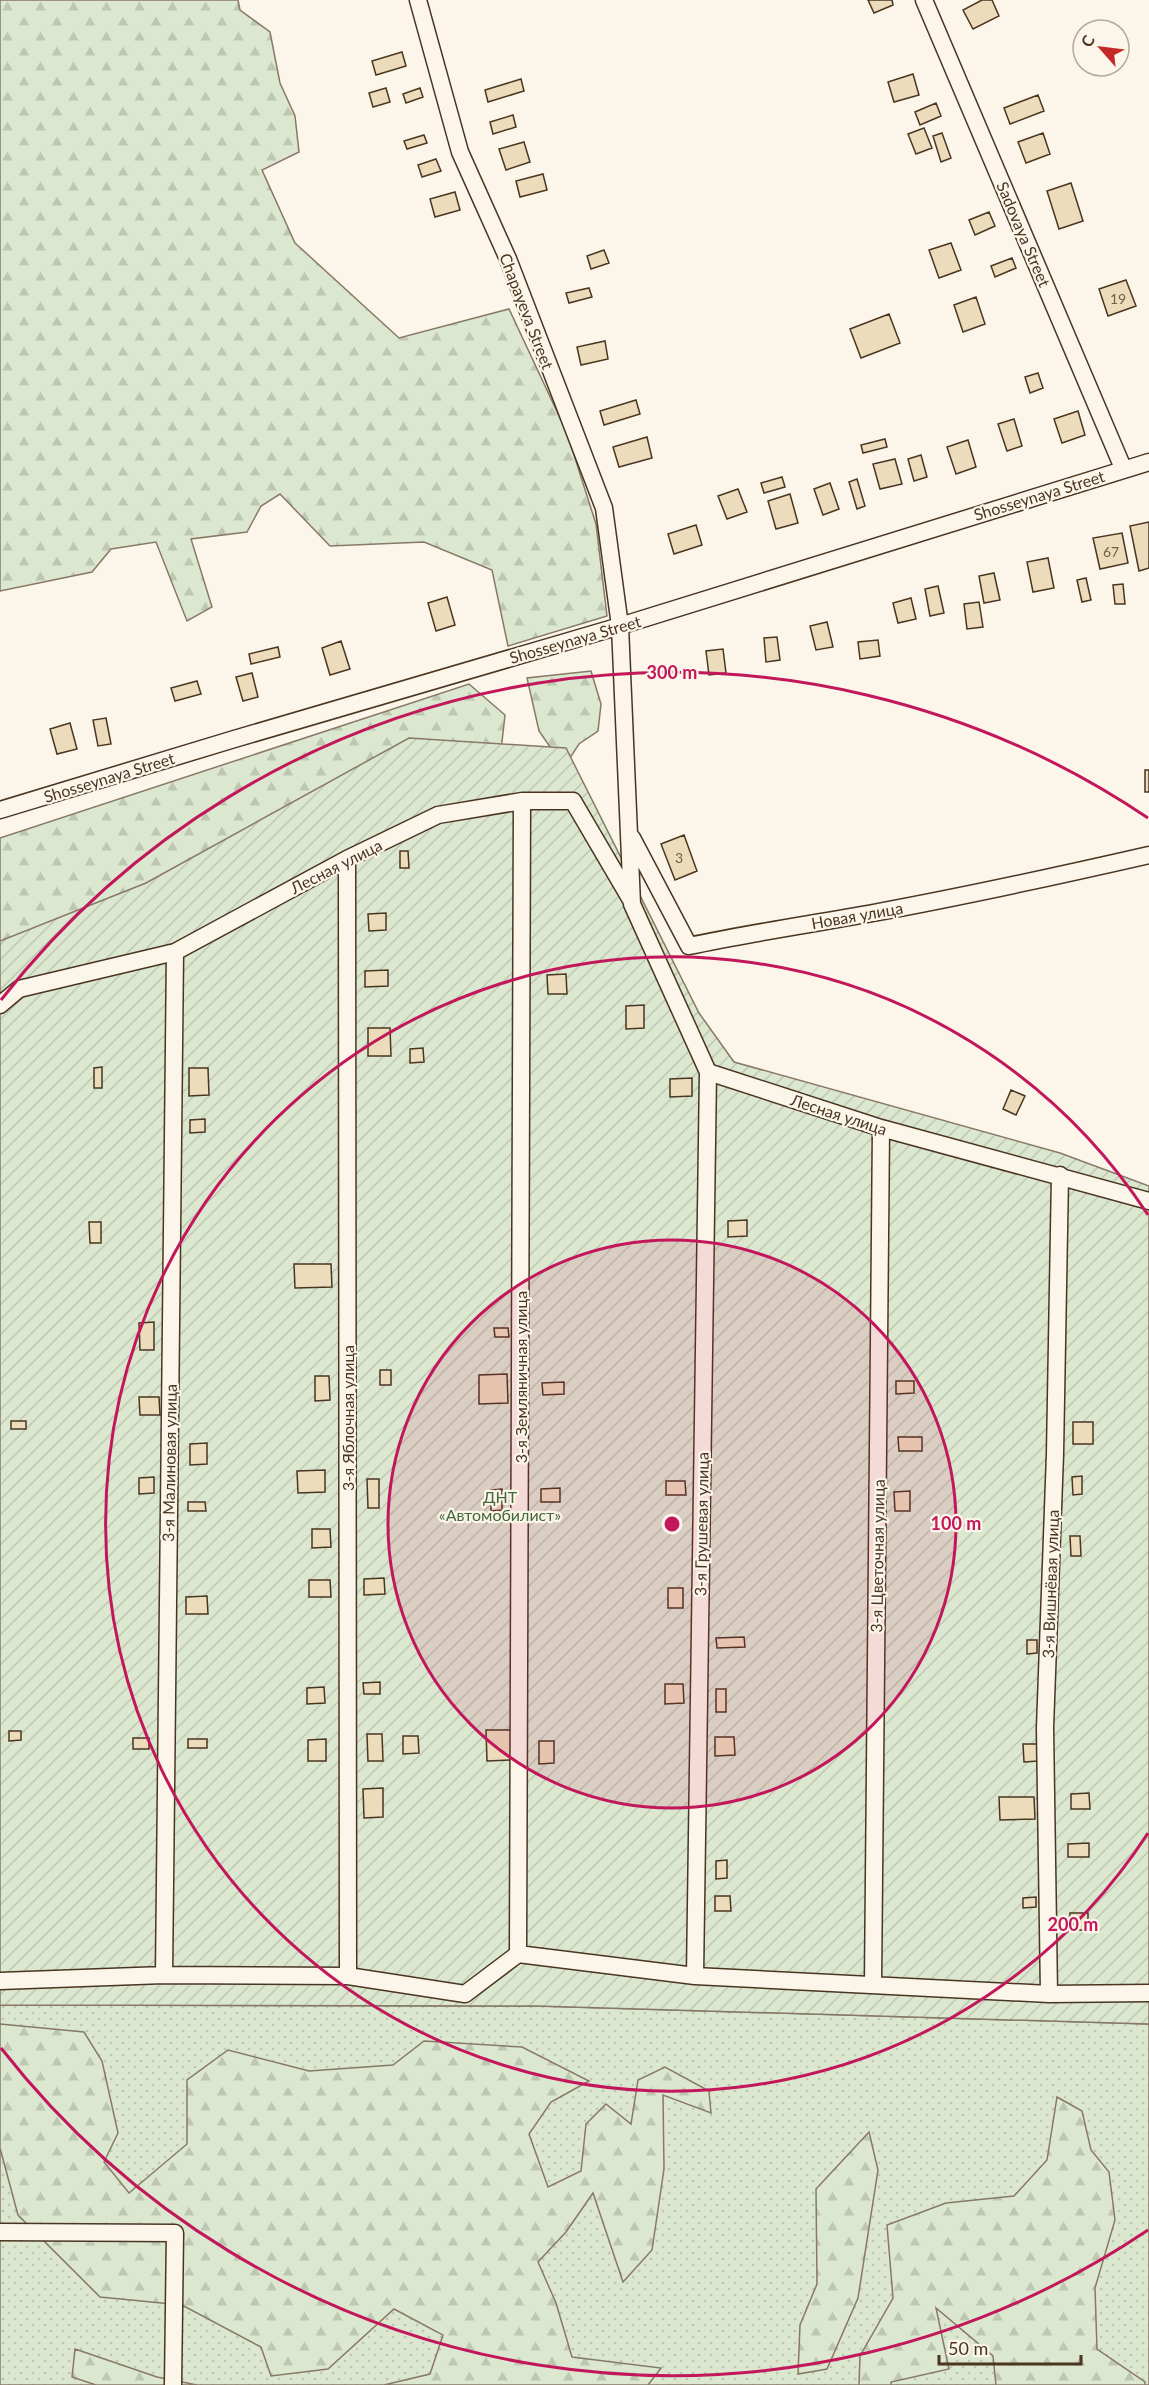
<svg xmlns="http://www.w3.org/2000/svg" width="1149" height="2385" font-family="Lato,sans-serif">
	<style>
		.grass { fill: url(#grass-dots); stroke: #887966; stroke-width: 1.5 }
		.forest { fill: url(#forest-firs); stroke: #887966; stroke-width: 1.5 }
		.garden { fill: url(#garden-furrows); stroke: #887966; stroke-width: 1.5 }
		.building { fill: #ecdcbc; stroke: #4a3520; stroke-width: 1.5 }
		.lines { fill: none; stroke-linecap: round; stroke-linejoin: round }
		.minor-casing { stroke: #4a3520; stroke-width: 19 }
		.minor { stroke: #fbf6e9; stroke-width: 16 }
		.ring { fill: none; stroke: #c2185b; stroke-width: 3 }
		.labels { text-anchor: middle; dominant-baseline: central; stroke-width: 4.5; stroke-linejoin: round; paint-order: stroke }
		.number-label { font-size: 14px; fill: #725f47 }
		.street-label { font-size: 16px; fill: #4a3520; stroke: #fbf6e9 }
		.park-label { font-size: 16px; fill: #436837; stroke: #fbf6e9 }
		.centre { fill: #c2185b; stroke: #fbf6e9; stroke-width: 3 }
		.ring-label { font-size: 18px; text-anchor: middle; font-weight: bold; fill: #c2185b; stroke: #fbf6e9; stroke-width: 4.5; stroke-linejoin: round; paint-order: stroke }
	</style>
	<defs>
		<pattern id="grass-dots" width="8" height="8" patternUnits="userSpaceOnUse" patternTransform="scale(1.5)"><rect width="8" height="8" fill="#dce7d0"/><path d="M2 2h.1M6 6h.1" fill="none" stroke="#bec7b2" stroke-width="1.8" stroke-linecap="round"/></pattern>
		<pattern id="forest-firs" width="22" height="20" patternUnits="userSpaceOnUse" patternTransform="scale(1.5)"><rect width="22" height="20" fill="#dce7d0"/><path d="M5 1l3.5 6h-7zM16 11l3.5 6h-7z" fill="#bec7b2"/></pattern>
		<pattern id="garden-furrows" width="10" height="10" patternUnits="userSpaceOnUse" patternTransform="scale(1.5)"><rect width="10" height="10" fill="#dce7d0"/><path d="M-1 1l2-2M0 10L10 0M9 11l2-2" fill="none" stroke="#bec7b2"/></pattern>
	</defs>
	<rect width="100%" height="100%" fill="#fbf6e9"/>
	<!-- grass -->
	<path class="grass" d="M 0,2005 L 537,2006 L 1149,2024 L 1149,2385 L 0,2385 Z"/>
	<!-- forest -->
	<path class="forest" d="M 0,0 L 238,0 L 240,10 L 270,32 L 280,83 L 295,116 L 299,152 L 262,170 L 295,243 L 399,338 L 509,309 L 567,433 L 596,524 L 607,616 L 508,646 L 492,570 L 424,542 L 330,546 L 280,494 L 261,506 L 247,532 L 191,539 L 212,607 L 187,621 L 156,542 L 111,549 L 92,572 L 0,591 Z
		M 591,671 L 601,704 L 598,731 L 579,744 L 564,767 L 539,731 L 527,678 Z
		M 469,684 L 505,715 L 499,768 L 0,982 L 0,838 Z
		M 0,2024 L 84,2032 L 102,2061 L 118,2133 L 104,2162 L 129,2193 L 187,2144 L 187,2080 L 228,2050 L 309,2071 L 393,2065 L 424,2041 L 522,2047 L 589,2081 L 551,2102 L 529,2134 L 548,2187 L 581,2171 L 586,2124 L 606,2104 L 631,2124 L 638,2080 L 665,2067 L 709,2091 L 711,2113 L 663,2095 L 664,2169 L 652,2250 L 623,2282 L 593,2193 L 566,2232 L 538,2262 L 556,2303 L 572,2357 L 661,2368 L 648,2385 L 384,2385 L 430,2374 L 443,2335 L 394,2309 L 328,2369 L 271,2376 L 261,2347 L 182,2305 L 100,2297 L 18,2215 L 0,2148 Z
		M 1057,2097 L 1082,2111 L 1091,2150 L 1109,2172 L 1115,2220 L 1095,2288 L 1097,2349 L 1145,2382 L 1145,2385 L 996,2385 L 993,2356 L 936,2308 L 949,2369 L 891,2382 L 891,2385 L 859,2385 L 860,2356 L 893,2298 L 887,2225 L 946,2203 L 1014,2196 L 1047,2160 Z
		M 869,2132 L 878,2170 L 858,2298 L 827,2369 L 798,2374 L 800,2325 L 817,2284 L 816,2189 Z
		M 75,2349 L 157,2377 L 197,2385 L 96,2385 L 72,2377 Z"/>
	<!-- garden -->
	<path class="garden" d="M 409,738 L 566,748 L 699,1013 L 734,1062 L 1060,1153 L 1149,1186 L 1149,2024 L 537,2006 L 0,2005 L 0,941 L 146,883 Z"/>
	<!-- building -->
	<path class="building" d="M 868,0 L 892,0 L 893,5 L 874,13 Z
		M 982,0 L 992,0 L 999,16 L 973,29 L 963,10 Z
		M 402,52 L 406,66 L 376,75 L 372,61 Z
		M 913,74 L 919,95 L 894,102 L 888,82 Z
		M 521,79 L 524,91 L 488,102 L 485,90 Z
		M 386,88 L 390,102 L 373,107 L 369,93 Z
		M 420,88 L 423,97 L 406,103 L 403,94 Z
		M 1038,95 L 1044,111 L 1010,124 L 1004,108 Z
		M 936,103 L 941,116 L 920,125 L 915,112 Z
		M 513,115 L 516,127 L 493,134 L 490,122 Z
		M 924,128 L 932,148 L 916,154 L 908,134 Z
		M 942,133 L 951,158 L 941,162 L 933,136 Z
		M 1043,133 L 1050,154 L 1026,163 L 1018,142 Z
		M 424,135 L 427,143 L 407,149 L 404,141 Z
		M 524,142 L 530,162 L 506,170 L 499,149 Z
		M 436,159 L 441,171 L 422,177 L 418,165 Z
		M 543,174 L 547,190 L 520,197 L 516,181 Z
		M 1071,183 L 1083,221 L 1059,229 L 1047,191 Z
		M 455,192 L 460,210 L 435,217 L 430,199 Z
		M 989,212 L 995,226 L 975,235 L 969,220 Z
		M 951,243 L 961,270 L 939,278 L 929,250 Z
		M 604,250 L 609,263 L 591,269 L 587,256 Z
		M 1012,258 L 1016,268 L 995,277 L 991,266 Z
		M 1126,280 L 1136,306 L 1108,316 L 1099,289 Z
		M 589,288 L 592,297 L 569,303 L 566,293 Z
		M 976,297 L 985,324 L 963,332 L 954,305 Z
		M 889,314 L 900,343 L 861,358 L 850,329 Z
		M 605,341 L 608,359 L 581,365 L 577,347 Z
		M 1038,373 L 1043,388 L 1030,393 L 1025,377 Z
		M 636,400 L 640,414 L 604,425 L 600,411 Z
		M 1078,411 L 1085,435 L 1062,443 L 1054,419 Z
		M 1014,419 L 1022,446 L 1007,451 L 998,424 Z
		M 647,437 L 652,458 L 619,467 L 613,447 Z
		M 885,439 L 887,447 L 863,453 L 861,445 Z
		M 968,440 L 976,467 L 956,474 L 947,447 Z
		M 921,455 L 927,477 L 914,481 L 908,459 Z
		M 895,459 L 902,484 L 880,489 L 873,464 Z
		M 782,477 L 785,487 L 764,493 L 761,483 Z
		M 857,479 L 865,506 L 857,509 L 849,482 Z
		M 830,483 L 839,509 L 823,515 L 814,489 Z
		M 738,489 L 747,512 L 727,519 L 718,496 Z
		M 790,494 L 798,523 L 776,529 L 768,501 Z
		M 1149,522 L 1149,568 L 1139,571 L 1130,526 Z
		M 696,525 L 702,545 L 674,554 L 668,534 Z
		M 1122,533 L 1128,563 L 1100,569 L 1093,538 Z
		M 1048,558 L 1054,588 L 1033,592 L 1027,562 Z
		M 994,573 L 1000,600 L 984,603 L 979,576 Z
		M 1086,578 L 1091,600 L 1082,602 L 1077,580 Z
		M 1123,584 L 1125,604 L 1115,604 L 1113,585 Z
		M 938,586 L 944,613 L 930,616 L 925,589 Z
		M 447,597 L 455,625 L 436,631 L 428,603 Z
		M 911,598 L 916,619 L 898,623 L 893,603 Z
		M 979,602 L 983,627 L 967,629 L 964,604 Z
		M 827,622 L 833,647 L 816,650 L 810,626 Z
		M 777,637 L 780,660 L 766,662 L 764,638 Z
		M 878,640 L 880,656 L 860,659 L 858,642 Z
		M 341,641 L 350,669 L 330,675 L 322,648 Z
		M 278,647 L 280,657 L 251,664 L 249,654 Z
		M 723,649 L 726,673 L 709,675 L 706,651 Z
		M 252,673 L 258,697 L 243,701 L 236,677 Z
		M 197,681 L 201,694 L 175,701 L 171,688 Z
		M 106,718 L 111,744 L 98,746 L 93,720 Z
		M 70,723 L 77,749 L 57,754 L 50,729 Z
		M 1145,770 L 1149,770 L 1149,792 L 1145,792 Z
		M 684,835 L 697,871 L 675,880 L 661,844 Z
		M 400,851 L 408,851 L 409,868 L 400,868 Z
		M 386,913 L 386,930 L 369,931 L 368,914 Z
		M 388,970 L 388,986 L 365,987 L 365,971 Z
		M 566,974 L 567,994 L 548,994 L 547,975 Z
		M 644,1005 L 644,1028 L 626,1029 L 626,1006 Z
		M 368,1028 L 390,1028 L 391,1056 L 368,1056 Z
		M 423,1048 L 424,1062 L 410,1063 L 410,1049 Z
		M 102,1067 L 102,1088 L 94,1088 L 94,1068 Z
		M 189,1068 L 208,1068 L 209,1095 L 189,1096 Z
		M 692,1078 L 692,1096 L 670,1097 L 670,1079 Z
		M 1011,1090 L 1025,1096 L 1016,1115 L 1003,1109 Z
		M 205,1119 L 205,1132 L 190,1133 L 190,1120 Z
		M 747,1220 L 747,1236 L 728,1237 L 728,1221 Z
		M 89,1222 L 101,1222 L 101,1243 L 90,1243 Z
		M 294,1264 L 331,1264 L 332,1287 L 295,1288 Z
		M 154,1322 L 154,1350 L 140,1350 L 139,1323 Z
		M 494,1328 L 508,1328 L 509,1337 L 495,1337 Z
		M 380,1370 L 391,1370 L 391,1385 L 380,1385 Z
		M 507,1374 L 508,1403 L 479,1404 L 479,1375 Z
		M 315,1376 L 329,1376 L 330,1400 L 315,1401 Z
		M 896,1381 L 914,1381 L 914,1393 L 896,1394 Z
		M 564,1382 L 564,1394 L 543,1395 L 542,1383 Z
		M 139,1397 L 159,1397 L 160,1415 L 140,1415 Z
		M 11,1421 L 26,1421 L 26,1429 L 11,1429 Z
		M 1073,1422 L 1093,1422 L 1093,1444 L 1073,1444 Z
		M 898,1437 L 922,1437 L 922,1451 L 899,1451 Z
		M 207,1443 L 207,1464 L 190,1465 L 190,1444 Z
		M 325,1470 L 325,1492 L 298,1493 L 297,1471 Z
		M 1082,1476 L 1082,1494 L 1073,1495 L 1072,1477 Z
		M 154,1477 L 154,1493 L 139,1494 L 139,1478 Z
		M 367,1479 L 379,1479 L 379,1508 L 368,1508 Z
		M 666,1481 L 685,1481 L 686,1495 L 666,1495 Z
		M 560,1488 L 560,1502 L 541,1502 L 541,1489 Z
		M 502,1489 L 502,1510 L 491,1511 L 491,1490 Z
		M 910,1491 L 910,1511 L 895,1511 L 894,1492 Z
		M 188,1502 L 205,1502 L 206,1511 L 188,1511 Z
		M 312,1529 L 330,1529 L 331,1547 L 312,1548 Z
		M 1070,1536 L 1080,1536 L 1081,1556 L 1071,1556 Z
		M 384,1578 L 385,1594 L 364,1595 L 364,1579 Z
		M 309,1580 L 330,1580 L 331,1597 L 309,1597 Z
		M 668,1588 L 683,1588 L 683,1608 L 668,1608 Z
		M 207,1596 L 208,1614 L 186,1614 L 186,1597 Z
		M 744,1637 L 745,1647 L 717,1648 L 716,1638 Z
		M 1027,1640 L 1037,1640 L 1037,1653 L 1027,1654 Z
		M 380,1682 L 380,1694 L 364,1694 L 363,1683 Z
		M 665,1684 L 683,1684 L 684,1703 L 665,1704 Z
		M 324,1687 L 325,1703 L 307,1704 L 307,1688 Z
		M 716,1689 L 726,1689 L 726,1712 L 716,1712 Z
		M 486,1730 L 511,1730 L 511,1760 L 487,1761 Z
		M 9,1731 L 21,1731 L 21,1740 L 9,1741 Z
		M 367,1734 L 382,1734 L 383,1761 L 368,1761 Z
		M 403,1736 L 418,1736 L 419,1753 L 403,1754 Z
		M 715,1737 L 734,1737 L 735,1755 L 715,1756 Z
		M 133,1738 L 149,1738 L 149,1749 L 133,1749 Z
		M 188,1739 L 207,1739 L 207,1748 L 188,1748 Z
		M 326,1739 L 326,1761 L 308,1761 L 308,1740 Z
		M 539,1741 L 554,1741 L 554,1763 L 539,1764 Z
		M 1023,1744 L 1038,1744 L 1038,1761 L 1024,1762 Z
		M 383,1788 L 383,1817 L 364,1818 L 363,1789 Z
		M 1089,1793 L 1090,1809 L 1071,1809 L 1071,1794 Z
		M 999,1797 L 1034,1797 L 1035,1819 L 1000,1820 Z
		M 1089,1843 L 1089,1857 L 1068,1857 L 1068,1844 Z
		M 727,1860 L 727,1878 L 716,1879 L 716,1861 Z
		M 715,1896 L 730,1896 L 731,1911 L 715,1911 Z
		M 1036,1897 L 1036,1907 L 1023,1908 L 1023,1898 Z
		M 1070,1913 L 1088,1913 L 1088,1930 L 1070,1930 Z"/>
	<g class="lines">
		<defs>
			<path id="minor" d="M 418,0 L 460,152 L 508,259 L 604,508 L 620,626 L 632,904 L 708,1072 L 695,1976
				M 924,0 L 1123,468
				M 0,810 L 231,740 L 620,626 L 1149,462
				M 632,838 L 689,946 C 750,933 812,924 873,913 C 965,896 1057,876 1149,855
				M 347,859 L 348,1976
				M 0,1005 L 19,989 L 175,952 L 347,859 L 438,815 L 522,801 L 573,801 L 631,900
				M 708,1072 L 881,1128 L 1149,1201
				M 518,1954 L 522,801
				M 164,1975 L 175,952
				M 0,1981 L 164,1975 L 348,1976 L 465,1994 L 518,1954 L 695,1976 L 1049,1994 L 1149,1993
				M 873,1984 L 881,1128
				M 1049,1994 L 1045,1728 L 1055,1454 L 1060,1175
				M 0,2232 L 175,2233 L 173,2385"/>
		</defs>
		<!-- minor casing -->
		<use href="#minor" class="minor-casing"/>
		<!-- minor -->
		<use href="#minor" class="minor"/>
	</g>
	<!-- distance rings -->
	<circle cx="672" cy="1524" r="284" fill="#c2185b" fill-opacity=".12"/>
	<g class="ring">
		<circle cx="672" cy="1524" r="284"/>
		<path d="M1148 1833A567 567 0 1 1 1148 1215"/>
		<path d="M1148 2230A851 851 0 0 1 1 2048M1 1000A851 851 0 0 1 1148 818"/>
	</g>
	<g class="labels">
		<!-- number labels -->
		<g class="number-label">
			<text x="1118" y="298">19</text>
			<text x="1111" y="551">67</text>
			<text x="679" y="857">3</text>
		</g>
		<!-- street labels -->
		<g class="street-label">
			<text transform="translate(1024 234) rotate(67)">Sadovaya Street</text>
			<text transform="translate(527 311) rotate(69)">Chapayeva Street</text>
			<text transform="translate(1039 495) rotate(-17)">Shosseynaya Street</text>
			<text transform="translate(575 639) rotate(-16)">Shosseynaya Street</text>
			<text transform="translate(109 777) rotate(-17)">Shosseynaya Street</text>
			<text transform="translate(336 866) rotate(-27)">Лесная улица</text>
			<text transform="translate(857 915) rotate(-10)">Новая улица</text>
			<text transform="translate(839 1114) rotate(18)">Лесная улица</text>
			<text transform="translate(520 1377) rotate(-90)">3-я Земляничная улица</text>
			<text transform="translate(347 1418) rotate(-90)">3-я Яблочная улица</text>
			<text transform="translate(169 1463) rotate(-89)">3-я Малиновая улица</text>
			<text transform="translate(701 1524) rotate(-89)">3-я Грушевая улица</text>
			<text transform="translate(877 1556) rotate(-89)">3-я Цветочная улица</text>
			<text transform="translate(1050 1584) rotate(-88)">3-я Вишнёвая улица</text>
		</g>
		<!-- park labels -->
		<g class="park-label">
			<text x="500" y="1496">ДНТ<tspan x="500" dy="18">«Автомобилист»</tspan></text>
		</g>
	</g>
	<circle cx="672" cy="1524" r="9" class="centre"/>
	<g class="ring-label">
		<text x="672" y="679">300 m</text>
		<text x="956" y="1530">100 m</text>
		<text x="1073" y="1931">200 m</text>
	</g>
	<!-- north arrow -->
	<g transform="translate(1101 48) rotate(298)"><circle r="28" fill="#fbf6e9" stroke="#b4a999" stroke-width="1.5"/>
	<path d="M0-4.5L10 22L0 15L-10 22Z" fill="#c62828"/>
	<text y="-9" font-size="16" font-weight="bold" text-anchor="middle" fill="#4a3520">С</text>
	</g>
	<!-- scale -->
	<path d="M939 2355v9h142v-9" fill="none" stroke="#4a3520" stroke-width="3"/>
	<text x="948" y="2355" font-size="18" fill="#4a3520" stroke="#fbf6e9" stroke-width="4.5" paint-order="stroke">50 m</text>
</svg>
